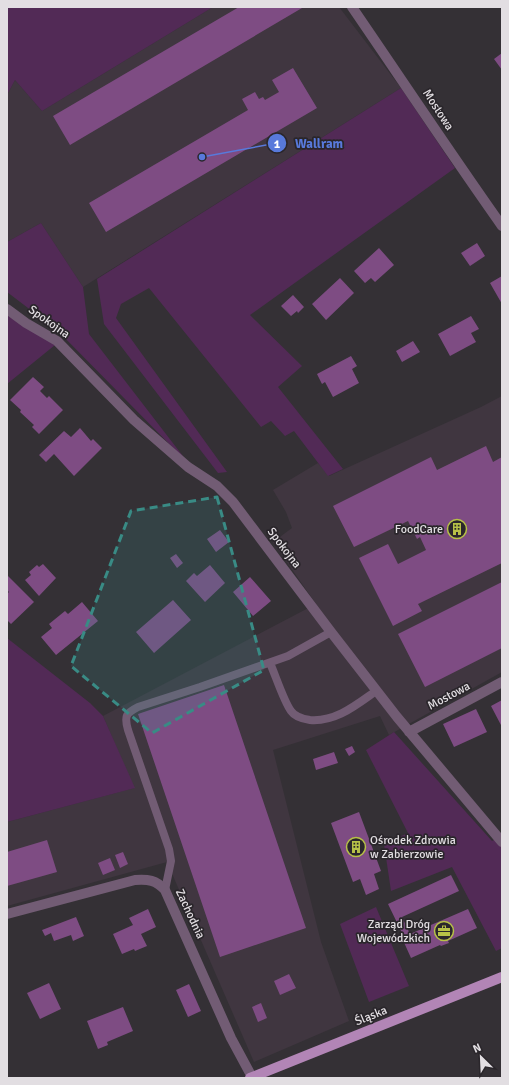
<svg xmlns="http://www.w3.org/2000/svg" width="509" height="1085" font-family="Signika,sans-serif">
	<style>
		.built { fill: #403640 }
		.green { fill: #522a56 }
		.building { fill: #7e4c83 }
		.lines { fill: none; stroke-linecap: round; stroke-linejoin: round }
		.service { stroke: #725c74; stroke-width: 8 }
		.minor { stroke: #725c74; stroke-width: 10 }
		.primary { stroke: #b285b6; stroke-width: 10 }
		.marked { fill: #398b85; fill-opacity: 0.2; stroke: #398b85; stroke-width: 3; stroke-dasharray: 8 5; stroke-linejoin: round }
		.labels { text-anchor: middle; dominant-baseline: central; stroke-width: 3.5; stroke-linejoin: round; paint-order: stroke }
		.street-label { font-size: 12px; fill: #e2dee2; stroke: #2a262b }
		.poi-label { font-size: 12px; fill: #e2dee2; stroke: #2a262b; text-anchor: end }
		.leader { fill: none; stroke: #5879db; stroke-width: 1.5 }
		.callout-dot { fill: #5879db; stroke: #2a262b; stroke-width: 1.5 }
		.mark-label { font-size: 12px; text-anchor: middle; font-weight: bold; fill: #fff }
		.callout-label { font-size: 13px; text-anchor: middle; font-weight: bold; fill: #5879db; stroke: #2a262b; stroke-width: 3.5; stroke-linejoin: round; paint-order: stroke }
	</style>
	<rect width="100%" height="100%" fill="#343035"/>
	<!-- built -->
	<path class="built" d="M 213,7 L 339,7 L 401,88 L 83,287 L 41,223 L 7,242 L 7,95 L 15,80 L 42,111 Z
		M 502,396 L 502,672 L 389,735 L 380,716 L 273,750 L 321,942 L 349,1021 L 254,1062 L 167,862 L 7,906 L 7,822 L 134,788 L 103,716 L 316,604 L 273,542 L 292,528 L 286,512 L 273,490 L 318,463 L 329,476 L 481,407 Z"/>
	<!-- green -->
	<path class="green" d="M 7,7 L 213,7 L 42,111 L 15,80 L 7,95 Z
		M 401,88 L 455,168 L 250,315 L 302,366 L 278,387 L 343,469 L 328,476 L 294,431 L 285,436 L 271,421 L 261,427 L 149,288 L 121,304 L 116,318 L 227,472 L 218,473 L 104,324 L 97,279 Z
		M 41,223 L 83,287 L 89,334 L 189,464 L 57,330 L 7,292 L 7,242 Z
		M 7,315 L 55,345 L 7,384 Z
		M 7,638 L 90,703 L 103,716 L 135,788 L 7,822 Z
		M 394,732 L 492,841 L 502,836 L 502,948 L 496,951 L 452,867 L 391,891 L 384,844 L 408,833 L 366,750 Z
		M 376,907 L 409,986 L 369,1002 L 340,924 Z"/>
	<!-- building -->
	<path class="building" d="M 239,7 L 301,7 L 302,8 L 70,145 L 53,116 Z
		M 502,53 L 502,70 L 494,59 Z
		M 293,68 L 317,108 L 106,232 L 89,203 L 248,110 L 242,99 L 255,92 L 259,99 L 263,97 L 265,100 L 279,92 L 272,80 Z
		M 477,243 L 485,256 L 470,266 L 461,253 Z
		M 379,248 L 394,265 L 375,282 L 371,278 L 365,283 L 354,271 Z
		M 502,276 L 502,304 L 490,283 Z
		M 340,278 L 354,293 L 326,320 L 312,304 Z
		M 293,295 L 304,307 L 298,313 L 297,311 L 291,316 L 281,306 Z
		M 471,316 L 479,329 L 471,333 L 476,342 L 450,356 L 438,334 Z
		M 413,341 L 420,352 L 402,362 L 396,351 Z
		M 351,356 L 357,366 L 352,369 L 359,383 L 333,397 L 325,382 L 322,384 L 317,374 Z
		M 33,377 L 44,387 L 40,391 L 47,398 L 49,396 L 63,410 L 39,434 L 32,427 L 34,425 L 20,412 L 21,410 L 10,400 Z
		M 80,428 L 91,441 L 93,439 L 102,448 L 74,476 L 54,454 L 46,462 L 39,455 L 64,431 L 71,437 Z
		M 486,446 L 493,462 L 502,457 L 502,563 L 418,604 L 422,611 L 393,626 L 359,558 L 388,544 L 398,564 L 426,550 L 420,537 L 417,539 L 408,521 L 354,547 L 333,506 L 431,457 L 437,470 Z
		M 220,530 L 229,542 L 216,552 L 207,539 Z
		M 176,554 L 183,563 L 177,568 L 170,558 Z
		M 43,564 L 56,578 L 39,596 L 25,580 L 31,575 L 29,572 L 37,565 L 39,567 Z
		M 210,565 L 225,583 L 205,602 L 186,581 L 194,573 L 197,576 Z
		M 7,575 L 34,602 L 11,624 L 7,620 L 7,594 L 9,592 L 7,590 Z
		M 250,577 L 271,601 L 253,616 L 233,592 Z
		M 502,582 L 502,648 L 425,687 L 398,634 Z
		M 173,600 L 191,620 L 154,653 L 136,632 Z
		M 82,602 L 98,621 L 56,655 L 41,637 L 52,628 L 49,624 L 65,611 L 68,614 Z
		M 224,685 L 306,928 L 220,957 L 138,714 Z
		M 502,700 L 502,727 L 491,706 Z
		M 476,709 L 487,732 L 454,747 L 443,724 Z
		M 352,746 L 355,752 L 349,756 L 345,749 Z
		M 334,752 L 338,763 L 316,770 L 313,759 Z
		M 359,812 L 381,871 L 374,874 L 379,889 L 366,895 L 360,879 L 353,882 L 331,823 Z
		M 47,840 L 57,872 L 7,886 L 7,852 Z
		M 123,852 L 128,864 L 120,868 L 115,855 Z
		M 110,858 L 115,870 L 103,875 L 98,863 Z
		M 451,875 L 459,891 L 402,917 L 410,934 L 468,909 L 477,928 L 448,941 L 449,943 L 441,946 L 440,945 L 411,958 L 402,938 L 404,937 L 388,904 Z
		M 148,909 L 156,927 L 141,934 L 147,946 L 135,951 L 134,949 L 122,954 L 113,934 L 133,925 L 129,918 Z
		M 76,917 L 84,936 L 73,941 L 71,935 L 54,941 L 51,933 L 45,936 L 42,930 Z
		M 289,974 L 296,988 L 280,995 L 274,981 Z
		M 49,983 L 61,1009 L 40,1019 L 27,993 Z
		M 189,984 L 201,1011 L 188,1017 L 176,990 Z
		M 261,1003 L 267,1018 L 258,1022 L 252,1007 Z
		M 123,1007 L 133,1031 L 107,1042 L 108,1045 L 98,1049 L 87,1021 Z"/>
	<g class="lines">
		<!-- service -->
		<path class="service" d="M 270,663 C 275,674 284,702 291,711 C 295,717 303,719 310,720 C 336,722 356,705 376,691
			M 165,890 L 171,861 L 169,849 L 128,730 C 124,716 126,713 138,707 L 200,687 L 288,656 L 331,632"/>
		<!-- minor -->
		<path class="minor" d="M 352,7 C 402,80 451,154 502,226
			M 7,309 L 26,323 L 57,341 L 134,420 L 188,467 L 217,486 L 233,502 L 331,632 L 397,717 L 502,842
			M 409,732 L 502,682
			M 7,914 L 135,880 C 148,879 156,880 165,890 L 231,1038 L 252,1077"/>
		<!-- primary -->
		<path class="primary" d="M 250,1078 L 502,977"/>
	</g>
	<!-- marked area -->
	<path class="marked" d="M 217,497 L 264,670 L 152,733 L 71,666 L 131,511 Z"/>
	<!-- icons -->
	<defs>
		<symbol id="building-ring" viewBox="-11 -11 22 22"><circle r="9.5" fill="#2a262b" stroke="#b7c147" stroke-width="1.5"/><path d="M-4-6H4V6H1V3H-1V6H-4ZM-2.5-4.3h1.7v1.8h-1.7ZM.8-4.3h1.7v1.8H.8ZM-2.5-1h1.7V.8h-1.7ZM.8-1h1.7V.8H.8Z" fill="#b7c147"/></symbol>
		<symbol id="office-ring" viewBox="-11 -11 22 22"><circle r="9.5" fill="#2a262b" stroke="#b7c147" stroke-width="1.5"/><path d="M-6-3h4V-5.5h4V-3h4V5H-6ZM-1-4.5V-3h2v-1.5ZM-6 0V1H6V0Z" fill="#b7c147"/></symbol>
	</defs>
	<g fill-rule="evenodd">
		<use href="#building-ring" x="446" y="518" width="22" height="22"/>
		<use href="#building-ring" x="345" y="836" width="22" height="22"/>
		<use href="#office-ring" x="433" y="920" width="22" height="22"/>
	</g>
	<g class="labels">
		<!-- street labels -->
		<g class="street-label">
			<text transform="translate(438 110) rotate(57)">Mostowa</text>
			<text transform="translate(49 322) rotate(35)">Spokojna</text>
			<text transform="translate(284 548) rotate(53)">Spokojna</text>
			<text transform="translate(449 696) rotate(-28)">Mostowa</text>
			<text transform="translate(190 914) rotate(65)">Zachodnia</text>
			<text transform="translate(371 1016) rotate(-22)">Śląska</text>
		</g>
		<!-- poi labels -->
		<g class="poi-label">
			<text x="443" y="529">FoodCare</text>
			<text x="370" y="840" text-anchor="start">Ośrodek Zdrowia<tspan x="370" dy="14">w Zabierzowie</tspan></text>
			<text x="430" y="924">Zarząd Dróg<tspan x="430" dy="14">Wojewódzkich</tspan></text>
		</g>
	</g>
	<!-- callouts -->
	<path class="leader" d="M202 157L277 143"/>
	<g class="callout-dot">
		<circle cx="202" cy="157" r="4"/>
		<circle cx="277" cy="143" r="10"/>
	</g>
	<g class="mark-label">
		<text x="277" y="148">1</text>
	</g>
	<g class="callout-label">
		<text x="319" y="148">Wallram</text>
	</g>
	<!-- border -->
	<rect width="509" height="1085" fill="none" stroke="#e2dee2" stroke-width="16"/>
	<!-- north arrow -->
	<g transform="translate(481 1057) rotate(336)" stroke="#2a262b" stroke-width="3" paint-order="stroke">
	<path d="M0-3L7 15L0 10L-7 15Z" fill="#e2dee2"/>
	<text y="-6" font-size="11" font-weight="bold" text-anchor="middle" fill="#e2dee2">N</text>
	</g>
</svg>
